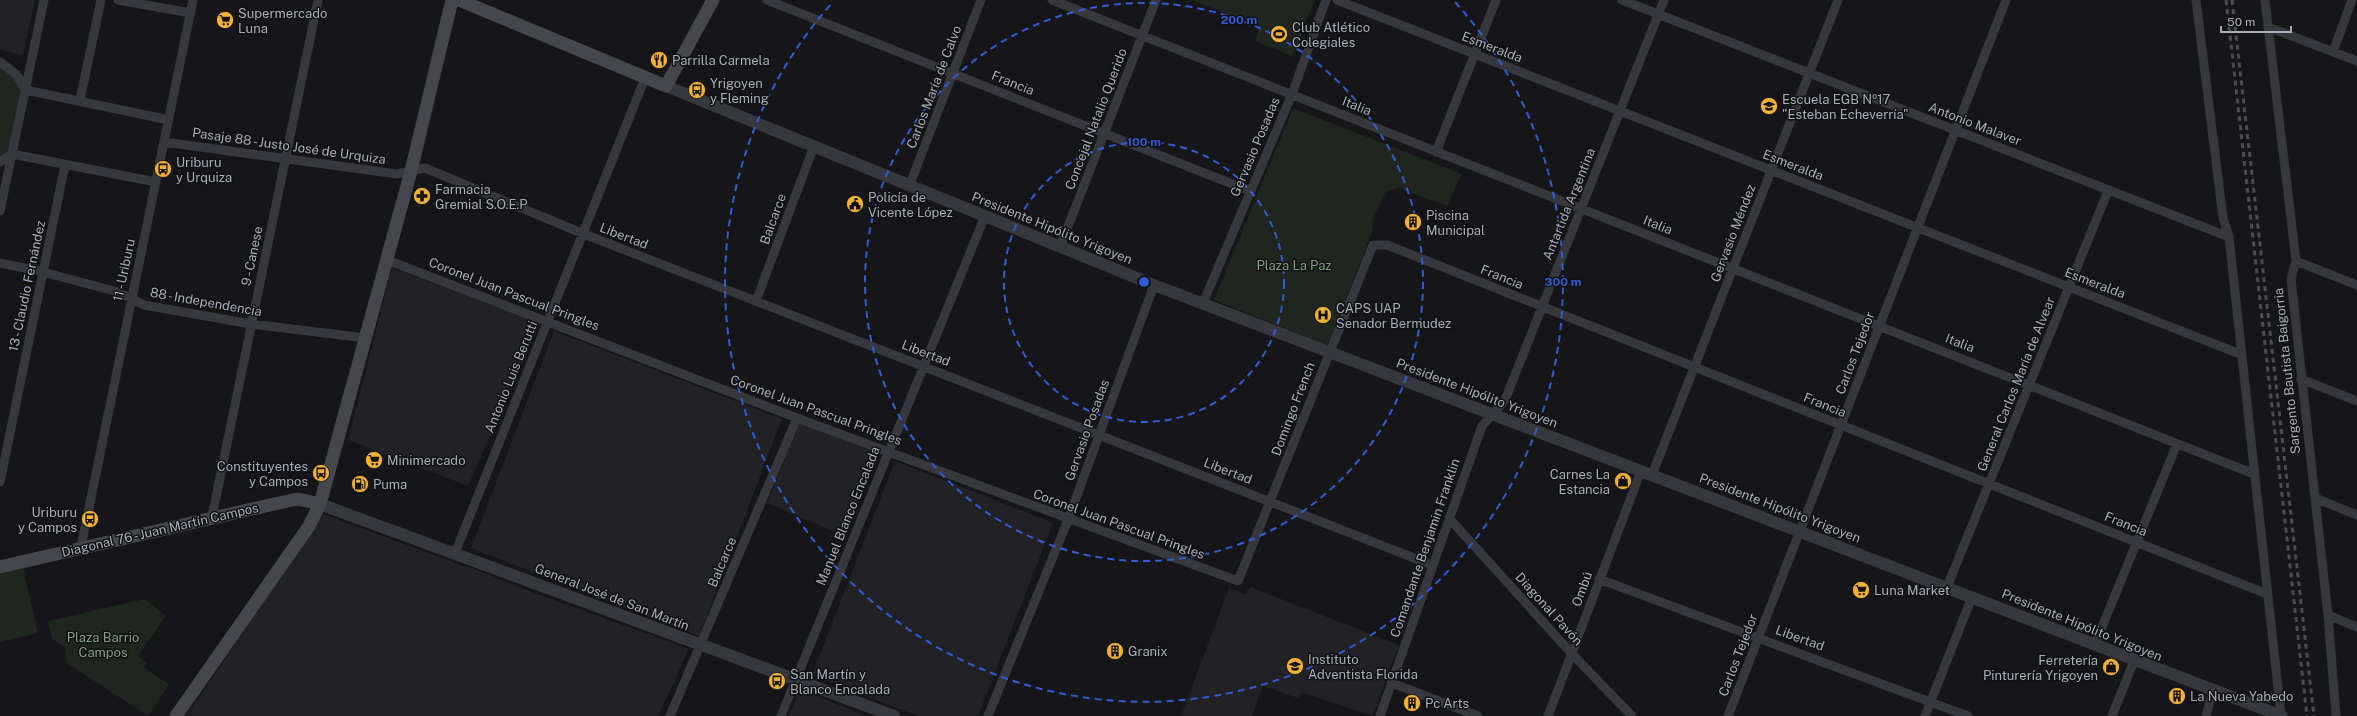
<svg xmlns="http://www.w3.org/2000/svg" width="2357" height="716" font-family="'Public Sans',sans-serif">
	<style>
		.built { fill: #222225 }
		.green { fill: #1e261f }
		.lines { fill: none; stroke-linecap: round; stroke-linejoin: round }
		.minor { stroke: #37383d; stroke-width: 9 }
		.tertiary { stroke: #37383d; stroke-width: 12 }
		.secondary { stroke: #45474d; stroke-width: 13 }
		.rail { stroke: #4a4c52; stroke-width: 3; stroke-dasharray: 5 4; stroke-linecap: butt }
		.ring { fill: none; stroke: #325cd3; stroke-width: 2; stroke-dasharray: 7 5 }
		.labels { text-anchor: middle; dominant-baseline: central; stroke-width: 3; stroke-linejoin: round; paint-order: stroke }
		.poi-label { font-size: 13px; fill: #a8adb8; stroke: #111113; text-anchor: start }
		.street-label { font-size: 13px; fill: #a8adb8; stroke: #111113 }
		.park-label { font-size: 13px; fill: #7fa381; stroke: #111113 }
		.centre { fill: #325cd3; stroke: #111113; stroke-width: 2 }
		.ring-label { font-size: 12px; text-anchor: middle; font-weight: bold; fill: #325cd3; stroke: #111113; stroke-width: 3; stroke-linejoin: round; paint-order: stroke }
	</style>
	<rect width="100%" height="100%" fill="#161618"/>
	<!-- built -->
	<path class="built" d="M 0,0 L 35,0 L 23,55 L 0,50 Z
		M 392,268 L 540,323 L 468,486 L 348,440 Z
		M 554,331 L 782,419 L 699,636 L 471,548 Z
		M 800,422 L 878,454 L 845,536 L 767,503 Z
		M 895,461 L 1053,523 L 978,716 L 918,716 L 812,675 Z
		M 323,514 L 461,565 L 470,567 L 529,591 L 689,649 L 658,716 L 186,716 Z
		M 1250,587 L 1399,645 L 1373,716 L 1301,692 L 1298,698 L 1263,686 L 1252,716 L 1181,716 L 1229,588 L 1246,595 Z
		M 801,689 L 865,716 L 788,716 Z"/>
	<!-- green -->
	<path class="green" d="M 1192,0 L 1315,0 L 1292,56 L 1255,41 L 1260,27 Z
		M 0,62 L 23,83 L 12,154 L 0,162 Z
		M 1293,108 L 1462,174 L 1447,206 L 1399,188 L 1386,191 L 1373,219 L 1372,232 L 1328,345 L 1214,300 Z
		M 23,567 L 38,633 L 0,642 L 0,572 Z
		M 145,599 L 166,616 L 138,656 L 147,663 L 144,667 L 169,685 L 148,716 L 67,663 L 65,647 L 52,639 L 48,621 Z"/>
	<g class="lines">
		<!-- minor -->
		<path class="minor" d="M 118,0 L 191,13
			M 767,0 L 1250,191
			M 1052,0 L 2254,474
			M 1337,0 L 2240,354
			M 1622,0 L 2229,237
			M 2196,0 L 2223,218 L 2229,237 L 2281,716
			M 2265,0 L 2296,261 L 2291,279 L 2328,615 L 2336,716
			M 2268,27 L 2357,61
			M 2333,52 L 2352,0
			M 0,62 L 16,74 L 26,90
			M 26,90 L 169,120
			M 80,100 L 101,0
			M 164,142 L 397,174 L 425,168 L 584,234 L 1432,565
			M 1436,152 L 1496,0
			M 0,162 L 12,154 L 156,182
			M 910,184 L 981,0
			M 0,211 L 44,0
			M 1060,247 L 1156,0
			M 387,260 L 797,418 L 1238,581 L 1373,245 L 1387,245 L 2267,594
			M 2296,261 L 2357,285
			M 0,263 L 43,272 L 118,292 L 144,305 L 251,324 L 366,338
			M 756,301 L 814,146
			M 1203,303 L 1292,94 L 1326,0
			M 2301,379 L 2357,401
			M 1652,475 L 1838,0
			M 0,482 L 65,165
			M 2315,498 L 2357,515
			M 212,517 L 318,0
			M 1449,518 L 1572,654 L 1632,716
			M 81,547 L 193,0
			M 455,553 L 645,78
			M 1599,579 L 1968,716
			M 1947,587 L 2108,191
			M 2328,615 L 2357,627
			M 2095,644 L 2177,444
			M 1392,683 L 1478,716
			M 670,716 L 797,418
			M 781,716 L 985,216
			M 988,716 L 1068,520 L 1154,285
			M 1380,716 L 1482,426 L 1505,400 L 1664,0
			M 1548,716 L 1641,471
			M 1728,716 L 2006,0
			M 1925,716 L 1972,597
			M 2112,716 L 2134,661
			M 2206,716 L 2213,691"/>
		<!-- tertiary -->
		<path class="tertiary" d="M 666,86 L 1154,285 L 2282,716
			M 320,504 L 894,716"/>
		<!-- secondary -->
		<path class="secondary" d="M 459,0 L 666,86 L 713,0
			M 0,567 L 283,502 L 298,499 L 320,504
			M 176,716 L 309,526 L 320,504 L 411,171 L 452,0"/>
		<!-- rail -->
		<path class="rail" d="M 2226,0 L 2307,716
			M 2232,0 L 2314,716"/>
	</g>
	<!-- distance rings -->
	<g class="ring">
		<circle cx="1144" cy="282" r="140"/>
		<circle cx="1144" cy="282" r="279"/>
		<path d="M1455 2A419 419 0 1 1 833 2"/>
	</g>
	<!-- icons -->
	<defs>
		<symbol id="supermarket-disc" viewBox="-11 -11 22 22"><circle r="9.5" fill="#f2b134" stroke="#111113"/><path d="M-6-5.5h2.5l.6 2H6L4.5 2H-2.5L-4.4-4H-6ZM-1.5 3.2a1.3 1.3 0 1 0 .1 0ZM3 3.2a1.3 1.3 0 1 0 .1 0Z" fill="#111"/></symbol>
		<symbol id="stadium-disc" viewBox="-11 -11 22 22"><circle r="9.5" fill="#f2b134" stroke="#111113"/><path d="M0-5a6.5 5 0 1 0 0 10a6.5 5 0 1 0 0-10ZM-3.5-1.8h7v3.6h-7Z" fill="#111"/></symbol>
		<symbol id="restaurant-disc" viewBox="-11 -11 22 22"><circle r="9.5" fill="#f2b134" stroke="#111113"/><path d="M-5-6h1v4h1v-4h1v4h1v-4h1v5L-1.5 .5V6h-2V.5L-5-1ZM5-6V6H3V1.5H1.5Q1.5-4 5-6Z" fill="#111"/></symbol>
		<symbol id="bus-disc" viewBox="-11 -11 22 22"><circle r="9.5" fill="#f2b134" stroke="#111113"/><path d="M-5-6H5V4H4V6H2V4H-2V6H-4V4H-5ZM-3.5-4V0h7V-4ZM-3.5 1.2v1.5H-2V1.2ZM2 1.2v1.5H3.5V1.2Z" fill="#111"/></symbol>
		<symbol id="school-disc" viewBox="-11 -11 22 22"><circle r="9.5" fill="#f2b134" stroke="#111113"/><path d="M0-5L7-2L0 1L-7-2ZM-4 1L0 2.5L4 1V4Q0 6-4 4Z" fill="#111"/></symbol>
		<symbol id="pharmacy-disc" viewBox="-11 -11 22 22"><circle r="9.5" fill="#f2b134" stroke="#111113"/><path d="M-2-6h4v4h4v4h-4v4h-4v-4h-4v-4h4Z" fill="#111"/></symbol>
		<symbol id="civic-disc" viewBox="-11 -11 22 22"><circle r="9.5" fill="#f2b134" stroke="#111113"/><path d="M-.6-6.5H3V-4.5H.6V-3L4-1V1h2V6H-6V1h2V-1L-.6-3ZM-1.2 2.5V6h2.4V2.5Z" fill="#111"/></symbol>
		<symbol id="building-disc" viewBox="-11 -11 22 22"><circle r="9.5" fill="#f2b134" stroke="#111113"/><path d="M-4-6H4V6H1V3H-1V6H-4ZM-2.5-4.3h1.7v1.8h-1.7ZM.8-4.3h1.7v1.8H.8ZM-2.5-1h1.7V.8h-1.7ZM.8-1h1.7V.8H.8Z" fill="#111"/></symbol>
		<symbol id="hospital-disc" viewBox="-11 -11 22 22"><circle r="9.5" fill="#f2b134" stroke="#111113"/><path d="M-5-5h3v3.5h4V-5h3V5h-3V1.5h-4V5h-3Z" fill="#111"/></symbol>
		<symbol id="shop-disc" viewBox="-11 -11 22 22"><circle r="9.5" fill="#f2b134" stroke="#111113"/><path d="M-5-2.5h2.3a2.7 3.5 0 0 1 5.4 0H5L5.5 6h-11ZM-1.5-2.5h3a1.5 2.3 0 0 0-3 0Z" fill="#111"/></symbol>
		<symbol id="fuel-disc" viewBox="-11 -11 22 22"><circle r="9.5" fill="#f2b134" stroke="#111113"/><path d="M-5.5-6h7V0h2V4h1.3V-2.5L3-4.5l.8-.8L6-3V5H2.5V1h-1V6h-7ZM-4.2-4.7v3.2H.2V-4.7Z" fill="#111"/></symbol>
	</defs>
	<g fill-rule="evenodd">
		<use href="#supermarket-disc" x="215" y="10" width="20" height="20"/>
		<use href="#stadium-disc" x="1269" y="24" width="20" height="20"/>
		<use href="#restaurant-disc" x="649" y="50" width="20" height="20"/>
		<use href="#bus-disc" x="687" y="80" width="20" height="20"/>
		<use href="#school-disc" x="1759" y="96" width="20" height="20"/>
		<use href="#bus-disc" x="153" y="159" width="20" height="20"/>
		<use href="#pharmacy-disc" x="412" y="186" width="20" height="20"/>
		<use href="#civic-disc" x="845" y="194" width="20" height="20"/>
		<use href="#building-disc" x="1403" y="212" width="20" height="20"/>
		<use href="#hospital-disc" x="1313" y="305" width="20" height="20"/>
		<use href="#supermarket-disc" x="364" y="450" width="20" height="20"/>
		<use href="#bus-disc" x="311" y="463" width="20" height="20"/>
		<use href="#shop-disc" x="1613" y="471" width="20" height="20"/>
		<use href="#fuel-disc" x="350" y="474" width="20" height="20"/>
		<use href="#bus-disc" x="80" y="509" width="20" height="20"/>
		<use href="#supermarket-disc" x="1851" y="580" width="20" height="20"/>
		<use href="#building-disc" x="1105" y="641" width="20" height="20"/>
		<use href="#school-disc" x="1285" y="656" width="20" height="20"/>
		<use href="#shop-disc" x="2101" y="657" width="20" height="20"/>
		<use href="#bus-disc" x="767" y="671" width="20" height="20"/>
		<use href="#building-disc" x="2167" y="686" width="20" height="20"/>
		<use href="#building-disc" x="1402" y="693" width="20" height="20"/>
	</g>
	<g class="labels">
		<!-- poi labels -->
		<g class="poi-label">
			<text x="238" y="13">Supermercado<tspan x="238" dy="15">Luna</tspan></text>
			<text x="1292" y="27">Club Atlético<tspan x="1292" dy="15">Colegiales</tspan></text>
			<text x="672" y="60">Parrilla Carmela</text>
			<text x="710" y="83">Yrigoyen<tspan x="710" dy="15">y Fleming</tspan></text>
			<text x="1782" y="99">Escuela EGB Nº17<tspan x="1782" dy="15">"Esteban Echeverría"</tspan></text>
			<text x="176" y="162">Uriburu<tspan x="176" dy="15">y Urquiza</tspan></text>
			<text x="435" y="189">Farmacia<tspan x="435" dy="15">Gremial S.O.E.P</tspan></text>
			<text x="868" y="197">Policía de<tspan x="868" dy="15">Vicente López</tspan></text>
			<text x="1426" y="215">Piscina<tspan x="1426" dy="15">Municipal</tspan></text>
			<text x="1336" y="308">CAPS UAP<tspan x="1336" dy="15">Senador Bermudez</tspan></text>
			<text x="387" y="460">Minimercado</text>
			<text x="308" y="466" text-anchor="end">Constituyentes<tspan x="308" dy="15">y Campos</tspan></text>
			<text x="1610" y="474" text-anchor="end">Carnes La<tspan x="1610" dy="15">Estancia</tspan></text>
			<text x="373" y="484">Puma</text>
			<text x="77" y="512" text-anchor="end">Uriburu<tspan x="77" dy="15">y Campos</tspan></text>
			<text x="1874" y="590">Luna Market</text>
			<text x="1128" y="651">Granix</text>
			<text x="1308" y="659">Instituto<tspan x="1308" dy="15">Adventista Florida</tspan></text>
			<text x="2098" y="660" text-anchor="end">Ferretería<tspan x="2098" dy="15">Pinturería Yrigoyen</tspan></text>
			<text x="790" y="674">San Martín y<tspan x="790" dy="15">Blanco Encalada</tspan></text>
			<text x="2190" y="696">La Nueva Yabedo</text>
			<text x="1425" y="703">Pc Arts</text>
		</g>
		<!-- street labels -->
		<g class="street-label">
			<text transform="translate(1492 47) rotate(21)">Esmeralda</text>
			<text transform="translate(1013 83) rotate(22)">Francia</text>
			<text transform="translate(934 87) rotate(-69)">Carlos María de Calvo</text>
			<text transform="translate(1357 106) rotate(22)">Italia</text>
			<text transform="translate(1096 119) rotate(-69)">Concejal Natalio Querido</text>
			<text transform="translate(1975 124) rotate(21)">Antonio Malaver</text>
			<text transform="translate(289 146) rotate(8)">Pasaje 88 - Justo José de Urquiza</text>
			<text transform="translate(1255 147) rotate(-67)">Gervasio Posadas</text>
			<text transform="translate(1793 165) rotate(21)">Esmeralda</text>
			<text transform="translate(1569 204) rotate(-68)">Antartida Argentina</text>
			<text transform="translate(773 219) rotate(-70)">Balcarce</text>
			<text transform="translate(1658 225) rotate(22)">Italia</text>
			<text transform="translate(1052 228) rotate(22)">Presidente Hipólito Yrigoyen</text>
			<text transform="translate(1733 233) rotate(-69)">Gervasio Méndez</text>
			<text transform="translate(624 236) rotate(21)">Libertad</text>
			<text transform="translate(252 256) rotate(-78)">9 - Canese</text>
			<text transform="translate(124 270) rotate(-78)">11 - Uriburu</text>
			<text transform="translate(1502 277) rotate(22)">Francia</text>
			<text transform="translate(2095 283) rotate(21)">Esmeralda</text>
			<text transform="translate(27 286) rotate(-78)">13 - Claudio Fernández</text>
			<text transform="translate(514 294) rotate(21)">Coronel Juan Pascual Pringles</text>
			<text transform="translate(206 302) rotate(10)">88 - Independencia</text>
			<text transform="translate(1960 343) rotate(21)">Italia</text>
			<text transform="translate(926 353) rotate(21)">Libertad</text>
			<text transform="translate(1855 353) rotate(-69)">Carlos Tejedor</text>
			<text transform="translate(2287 371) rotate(-96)">Sargento Bautista Baigorria</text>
			<text transform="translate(511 377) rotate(-68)">Antonio Luis Berutti</text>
			<text transform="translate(2016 384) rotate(-68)">General Carlos María de Alvear</text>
			<text transform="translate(1477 393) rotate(21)">Presidente Hipólito Yrigoyen</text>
			<text transform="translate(1825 405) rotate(22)">Francia</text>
			<text transform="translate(1293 409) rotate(-69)">Domingo French</text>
			<text transform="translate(816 410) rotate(20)">Coronel Juan Pascual Pringles</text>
			<text transform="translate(1087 430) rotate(-70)">Gervasio Posadas</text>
			<text transform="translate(1228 471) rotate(21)">Libertad</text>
			<text transform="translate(1780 508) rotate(21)">Presidente Hipólito Yrigoyen</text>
			<text transform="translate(848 516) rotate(-68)">Manuel Blanco Encalada</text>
			<text transform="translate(1119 524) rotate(20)">Coronel Juan Pascual Pringles</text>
			<text transform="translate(2126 524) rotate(22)">Francia</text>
			<text transform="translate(160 530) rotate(-13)">Diagonal 76 - Juan Martín Campos</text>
			<text transform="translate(1425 548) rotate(-71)">Comandante Benjamin Franklin</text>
			<text transform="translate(722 562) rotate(-67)">Balcarce</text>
			<text transform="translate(1582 589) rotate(-70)">Ombú</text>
			<text transform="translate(612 597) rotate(21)">General José de San Martín</text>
			<text transform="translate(1549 609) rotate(48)">Diagonal Pavón</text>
			<text transform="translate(2082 625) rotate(22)">Presidente Hipólito Yrigoyen</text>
			<text transform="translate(1800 638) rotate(20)">Libertad</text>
			<text transform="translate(1738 655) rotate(-69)">Carlos Tejedor</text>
		</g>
		<!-- park labels -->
		<g class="park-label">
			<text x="1294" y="265">Plaza La Paz</text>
			<text x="103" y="637">Plaza Barrio<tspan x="103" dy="15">Campos</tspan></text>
		</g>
	</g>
	<circle cx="1144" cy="282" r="6" class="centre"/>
	<g class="ring-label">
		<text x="1239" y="24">200 m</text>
		<text x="1144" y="146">100 m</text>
		<text x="1563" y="286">300 m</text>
	</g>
	<!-- scale -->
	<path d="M2221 26v6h70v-6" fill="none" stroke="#a8adb8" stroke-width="2"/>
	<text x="2227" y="26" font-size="12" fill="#a8adb8" stroke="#111113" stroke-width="3" paint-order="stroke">50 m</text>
</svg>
